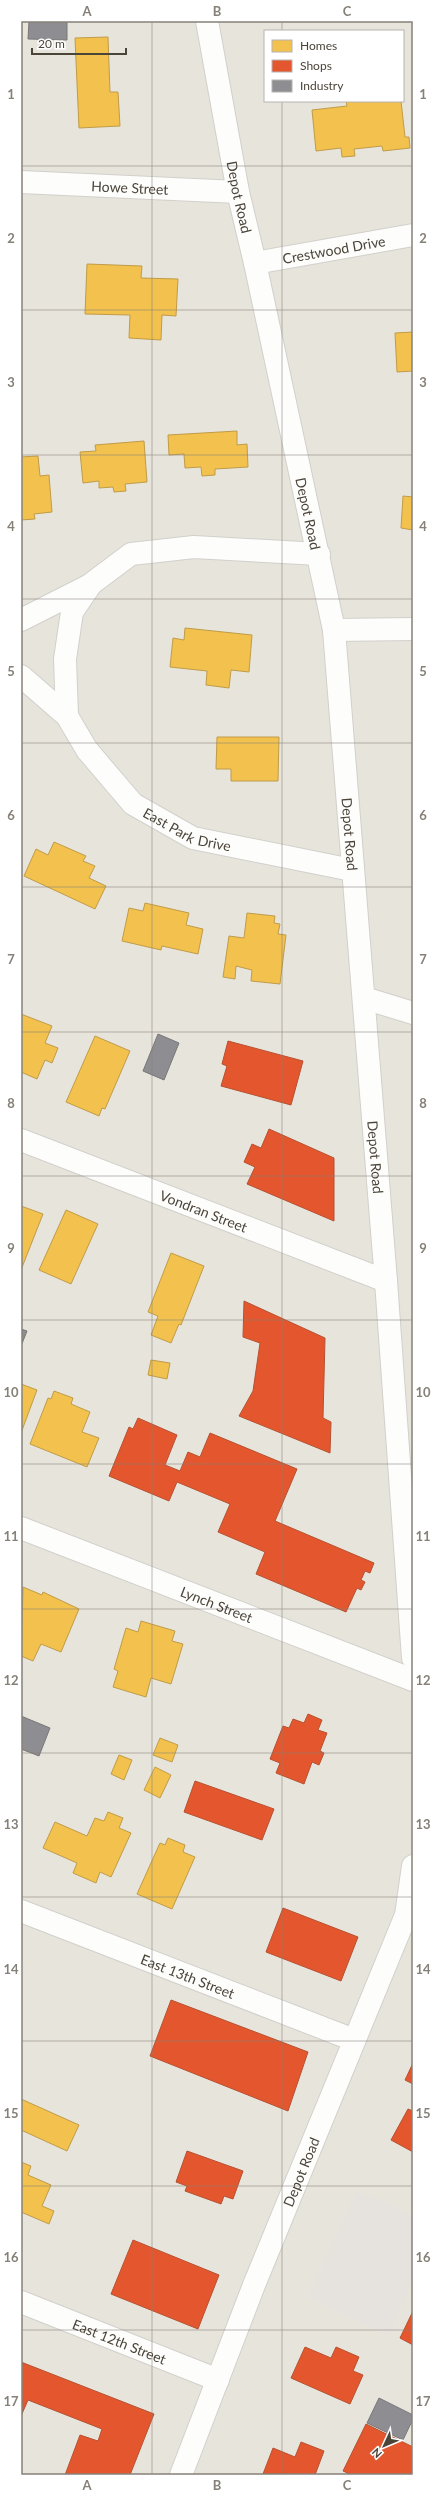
<svg xmlns="http://www.w3.org/2000/svg" width="434" height="2496" font-family="Lato,sans-serif">
	<style>
		.residential { fill: #e7e4dc; fill-rule: evenodd }
		.parking { fill: #e6e3df }
		.homes { fill: #f2c14e; stroke: #c09c48 }
		.shops { fill: #e4572e; stroke: #b65131 }
		.industry { fill: #8d8d92; stroke: #797777 }
		.lines { fill: none; stroke-linecap: round; stroke-linejoin: round }
		.minor-casing { stroke: #d2d0cb; stroke-width: 24 }
		.minor { stroke: #fdfdfc; stroke-width: 22 }
		.grid { fill: none; stroke: #868178; stroke-width: 1; stroke-opacity: 0.55 }
		.labels { text-anchor: middle; dominant-baseline: central; stroke-width: 4; stroke-linejoin: round; paint-order: stroke }
		.street-label { font-size: 14px; fill: #4b4439; stroke: #fff }
		.neatline { fill: none; stroke: #868178; stroke-width: 1.5 }
		.grid-label { font-size: 13px; text-anchor: middle; font-weight: bold; fill: #868178 }
	</style>
	<rect width="100%" height="100%" fill="#f4f2ee"/>
	<!-- residential -->
	<path class="residential" d="M 21,21 L 413,21 L 413,2475 L 21,2475 ZM 265,31 L 403,31 L 403,101 L 265,101 Z"/>
	<!-- parking -->
	<path class="parking" d="M 357,2191 L 413,2217 L 413,2279 L 388,2334 L 308,2297 Z"/>
	<!-- homes -->
	<path class="homes" d="M 108,37 L 110,92 L 118,92 L 120,126 L 79,128 L 75,38 Z
		M 346,101 L 401,101 L 405,137 L 409,137 L 410,148 L 383,151 L 382,146 L 354,149 L 355,156 L 342,157 L 341,148 L 316,151 L 312,110 L 347,106 Z
		M 87,264 L 142,266 L 141,278 L 178,279 L 176,316 L 162,315 L 161,340 L 129,338 L 130,315 L 85,314 Z
		M 413,332 L 413,371 L 397,372 L 395,333 Z
		M 237,431 L 237,445 L 247,444 L 248,467 L 215,469 L 215,475 L 202,476 L 201,467 L 185,468 L 184,454 L 169,455 L 168,435 Z
		M 144,441 L 147,482 L 125,484 L 126,491 L 114,492 L 113,487 L 99,488 L 99,481 L 83,483 L 80,452 L 96,451 L 95,445 Z
		M 38,456 L 40,476 L 49,475 L 52,512 L 34,514 L 35,519 L 21,520 L 21,457 Z
		M 403,496 L 413,497 L 413,530 L 401,528 Z
		M 185,628 L 252,635 L 249,672 L 231,670 L 229,688 L 206,685 L 207,671 L 170,667 L 173,638 L 184,640 Z
		M 217,737 L 279,737 L 278,781 L 231,781 L 231,769 L 216,769 Z
		M 54,842 L 86,856 L 83,861 L 95,866 L 89,878 L 106,886 L 95,909 L 24,876 L 36,849 L 48,855 Z
		M 145,903 L 189,913 L 186,925 L 203,929 L 198,954 L 162,946 L 161,950 L 122,941 L 129,908 L 143,911 Z
		M 247,913 L 275,916 L 274,923 L 280,924 L 278,934 L 286,935 L 280,984 L 251,981 L 252,970 L 236,966 L 235,979 L 223,977 L 229,936 L 244,938 Z
		M 21,1014 L 52,1026 L 45,1043 L 58,1048 L 52,1063 L 45,1060 L 37,1079 L 21,1072 Z
		M 95,1036 L 130,1051 L 105,1109 L 102,1108 L 99,1116 L 66,1102 Z
		M 21,1206 L 43,1214 L 21,1270 Z
		M 66,1210 L 98,1224 L 71,1284 L 39,1270 Z
		M 171,1253 L 204,1266 L 181,1325 L 179,1324 L 171,1343 L 151,1335 L 158,1316 L 148,1312 Z
		M 151,1360 L 170,1363 L 167,1379 L 148,1375 Z
		M 21,1384 L 37,1390 L 21,1433 Z
		M 54,1391 L 73,1398 L 71,1404 L 90,1412 L 82,1432 L 99,1438 L 87,1467 L 30,1444 L 48,1398 L 51,1399 Z
		M 23,1587 L 42,1595 L 43,1592 L 79,1609 L 61,1652 L 41,1644 L 33,1661 L 21,1656 Z
		M 141,1621 L 175,1631 L 172,1641 L 183,1644 L 171,1684 L 151,1678 L 146,1697 L 113,1687 L 118,1671 L 114,1669 L 126,1628 L 138,1632 Z
		M 160,1738 L 178,1745 L 172,1762 L 153,1755 Z
		M 119,1755 L 132,1760 L 124,1780 L 111,1774 Z
		M 155,1767 L 171,1775 L 160,1798 L 144,1790 Z
		M 108,1812 L 123,1818 L 119,1828 L 131,1833 L 111,1877 L 100,1872 L 96,1883 L 73,1873 L 77,1863 L 43,1848 L 55,1822 L 87,1836 L 95,1818 L 104,1821 Z
		M 168,1838 L 185,1845 L 183,1852 L 195,1857 L 172,1909 L 137,1894 L 160,1843 L 165,1845 Z
		M 21,2099 L 79,2125 L 67,2151 L 21,2130 Z
		M 21,2162 L 31,2166 L 28,2175 L 51,2185 L 42,2206 L 54,2211 L 49,2224 L 21,2212 Z"/>
	<!-- shops -->
	<path class="shops" d="M 228,1041 L 303,1061 L 291,1105 L 221,1086 L 227,1066 L 222,1064 Z
		M 269,1129 L 334,1158 L 334,1221 L 247,1184 L 255,1167 L 244,1162 L 252,1144 L 261,1148 Z
		M 244,1301 L 325,1338 L 323,1418 L 331,1422 L 330,1453 L 239,1416 L 253,1391 L 260,1343 L 243,1337 Z
		M 138,1418 L 177,1435 L 165,1465 L 180,1471 L 188,1452 L 200,1457 L 210,1433 L 297,1469 L 275,1521 L 374,1563 L 370,1573 L 365,1571 L 361,1580 L 365,1582 L 361,1590 L 357,1588 L 346,1612 L 256,1574 L 265,1552 L 218,1532 L 230,1504 L 177,1482 L 169,1501 L 109,1476 L 129,1427 L 133,1429 Z
		M 308,1714 L 322,1720 L 318,1730 L 327,1733 L 320,1751 L 324,1753 L 319,1765 L 312,1762 L 304,1784 L 276,1773 L 280,1763 L 270,1759 L 283,1726 L 289,1728 L 293,1719 L 304,1723 Z
		M 195,1781 L 274,1809 L 262,1840 L 184,1812 Z
		M 283,1908 L 358,1937 L 341,1981 L 266,1952 Z
		M 171,2000 L 308,2052 L 288,2111 L 150,2056 Z
		M 413,2063 L 413,2084 L 405,2080 Z
		M 408,2109 L 413,2111 L 413,2152 L 391,2140 Z
		M 187,2151 L 243,2171 L 233,2199 L 224,2196 L 221,2204 L 185,2191 L 187,2186 L 176,2182 Z
		M 133,2240 L 219,2275 L 198,2329 L 111,2294 Z
		M 413,2311 L 413,2345 L 400,2338 Z
		M 305,2347 L 331,2358 L 336,2347 L 359,2357 L 353,2371 L 363,2375 L 350,2404 L 291,2378 Z
		M 21,2362 L 154,2414 L 130,2475 L 65,2475 L 80,2435 L 98,2441 L 102,2429 L 28,2400 L 21,2416 Z
		M 366,2424 L 413,2447 L 413,2469 L 410,2475 L 352,2475 L 343,2471 Z
		M 301,2442 L 324,2451 L 315,2475 L 263,2474 L 273,2448 L 295,2457 Z"/>
	<!-- industry -->
	<path class="industry" d="M 29,21 L 67,21 L 67,40 L 28,39 Z
		M 158,1034 L 179,1043 L 164,1080 L 143,1071 Z
		M 21,1329 L 27,1331 L 21,1346 Z
		M 21,1716 L 50,1728 L 39,1756 L 21,1749 Z
		M 379,2398 L 413,2415 L 413,2419 L 403,2440 L 367,2423 Z"/>
	<g class="lines">
		<defs>
			<g id="minor">
				<path id="s1" d="M 207,21 L 238,192 L 255,263 L 334,630 L 386,1281 L 413,1658"/>
				<path id="s2" d="M 21,182 L 238,192"/>
				<path id="s3" d="M 255,263 L 413,235"/>
				<path id="s4" d="M 319,554 L 194,547 L 131,554 L 91,584 L 72,612 L 65,659 L 67,716 L 87,750 L 133,804 L 193,838 L 352,870"/>
				<path d="M 21,620 L 88,586"/>
				<path d="M 334,630 L 413,629"/>
				<path d="M 21,676 L 67,716"/>
				<path d="M 364,998 L 413,1013"/>
				<path id="s5" d="M 21,1140 L 386,1281"/>
				<path id="s6" d="M 21,1528 L 413,1680"/>
				<path id="s7" d="M 21,1911 L 354,2040"/>
				<path id="s8" d="M 21,2302 L 218,2380"/>
				<path id="s9" d="M 181,2475 L 254,2285 L 406,1915 L 413,1866"/>
			</g>
		</defs>
		<!-- minor casing -->
		<use href="#minor" class="minor-casing"/>
		<!-- minor -->
		<use href="#minor" class="minor"/>
	</g>
	<!-- grid -->
	<path class="grid" d="M 152,21 L 152,2475M 282,21 L 282,31M 282,101 L 282,2475M 21,166 L 413,166M 21,310 L 413,310M 21,455 L 413,455M 21,599 L 413,599M 21,743 L 413,743M 21,887 L 413,887M 21,1032 L 413,1032M 21,1176 L 413,1176M 21,1320 L 413,1320M 21,1464 L 413,1464M 21,1609 L 413,1609M 21,1753 L 413,1753M 21,1897 L 413,1897M 21,2041 L 413,2041M 21,2186 L 413,2186M 21,2330 L 413,2330"/>
	<g class="labels">
		<!-- street labels -->
		<g class="street-label">
			<text stroke="none"><textPath href="#s2" startOffset="109">Howe Street</textPath></text>
			<text stroke="none"><textPath href="#s1" startOffset="179">Depot Road</textPath></text>
			<text stroke="none"><textPath href="#s3" startOffset="80">Crestwood Drive</textPath></text>
			<text stroke="none"><textPath href="#s1" startOffset="503">Depot Road</textPath></text>
			<text stroke="none"><textPath href="#s4" startOffset="548">East Park Drive</textPath></text>
			<text stroke="none"><textPath href="#s1" startOffset="827">Depot Road</textPath></text>
			<text stroke="none"><textPath href="#s1" startOffset="1151">Depot Road</textPath></text>
			<text stroke="none"><textPath href="#s5" startOffset="196">Vondran Street</textPath></text>
			<text stroke="none"><textPath href="#s6" startOffset="210">Lynch Street</textPath></text>
			<text stroke="none"><textPath href="#s7" startOffset="179">East 13th Street</textPath></text>
			<text stroke="none"><textPath href="#s9" startOffset="326">Depot Road</textPath></text>
			<text stroke="none"><textPath href="#s8" startOffset="106">East 12th Street</textPath></text>
		</g>
	</g>
	<!-- border -->
	<rect width="434" height="2496" fill="none" stroke="#ffffff" stroke-width="44"/>
	<!-- legend -->
	<rect x="264" y="30" width="140" height="72" fill="#ffffff" stroke="#b7b4b0"/>
	<rect x="272" y="40" width="20" height="12" fill="#f2c14e" stroke="#b7b4b0"/>
	<text x="300" y="50" font-size="12" fill="#4b4439">Homes</text>
	<rect x="272" y="60" width="20" height="12" fill="#e4572e" stroke="#b7b4b0"/>
	<text x="300" y="70" font-size="12" fill="#4b4439">Shops</text>
	<rect x="272" y="80" width="20" height="12" fill="#8d8d92" stroke="#b7b4b0"/>
	<text x="300" y="90" font-size="12" fill="#4b4439">Industry</text>
	<!-- north arrow -->
	<g transform="translate(384 2446) rotate(226)" stroke="#ffffff" stroke-width="3" paint-order="stroke">
	<path d="M0-3L7 15L0 10L-7 15Z" fill="#4b4439"/>
	<text y="-6" font-size="11" font-weight="bold" text-anchor="middle" fill="#4b4439">N</text>
	</g>
	<!-- scale -->
	<path d="M32 48v6h94v-6" fill="none" stroke="#4b4439" stroke-width="2"/>
	<text x="38" y="48" font-size="12" fill="#4b4439" stroke="#ffffff" stroke-width="3" paint-order="stroke">20 m</text>
	<rect x="22" y="22" width="390" height="2452" class="neatline"/>
	<g class="grid-label">
		<text x="87" y="16">A</text>
		<text x="217" y="16">B</text>
		<text x="347" y="16">C</text>
		<text x="11" y="99">1</text>
		<text x="423" y="99">1</text>
		<text x="11" y="243">2</text>
		<text x="423" y="243">2</text>
		<text x="11" y="387">3</text>
		<text x="423" y="387">3</text>
		<text x="11" y="531">4</text>
		<text x="423" y="531">4</text>
		<text x="11" y="676">5</text>
		<text x="423" y="676">5</text>
		<text x="11" y="820">6</text>
		<text x="423" y="820">6</text>
		<text x="11" y="964">7</text>
		<text x="423" y="964">7</text>
		<text x="11" y="1108">8</text>
		<text x="423" y="1108">8</text>
		<text x="11" y="1253">9</text>
		<text x="423" y="1253">9</text>
		<text x="11" y="1397">10</text>
		<text x="423" y="1397">10</text>
		<text x="11" y="1541">11</text>
		<text x="423" y="1541">11</text>
		<text x="11" y="1685">12</text>
		<text x="423" y="1685">12</text>
		<text x="11" y="1829">13</text>
		<text x="423" y="1829">13</text>
		<text x="11" y="1974">14</text>
		<text x="423" y="1974">14</text>
		<text x="11" y="2118">15</text>
		<text x="423" y="2118">15</text>
		<text x="11" y="2262">16</text>
		<text x="423" y="2262">16</text>
		<text x="11" y="2406">17</text>
		<text x="423" y="2406">17</text>
		<text x="87" y="2490">A</text>
		<text x="217" y="2490">B</text>
		<text x="347" y="2490">C</text>
	</g>
</svg>
